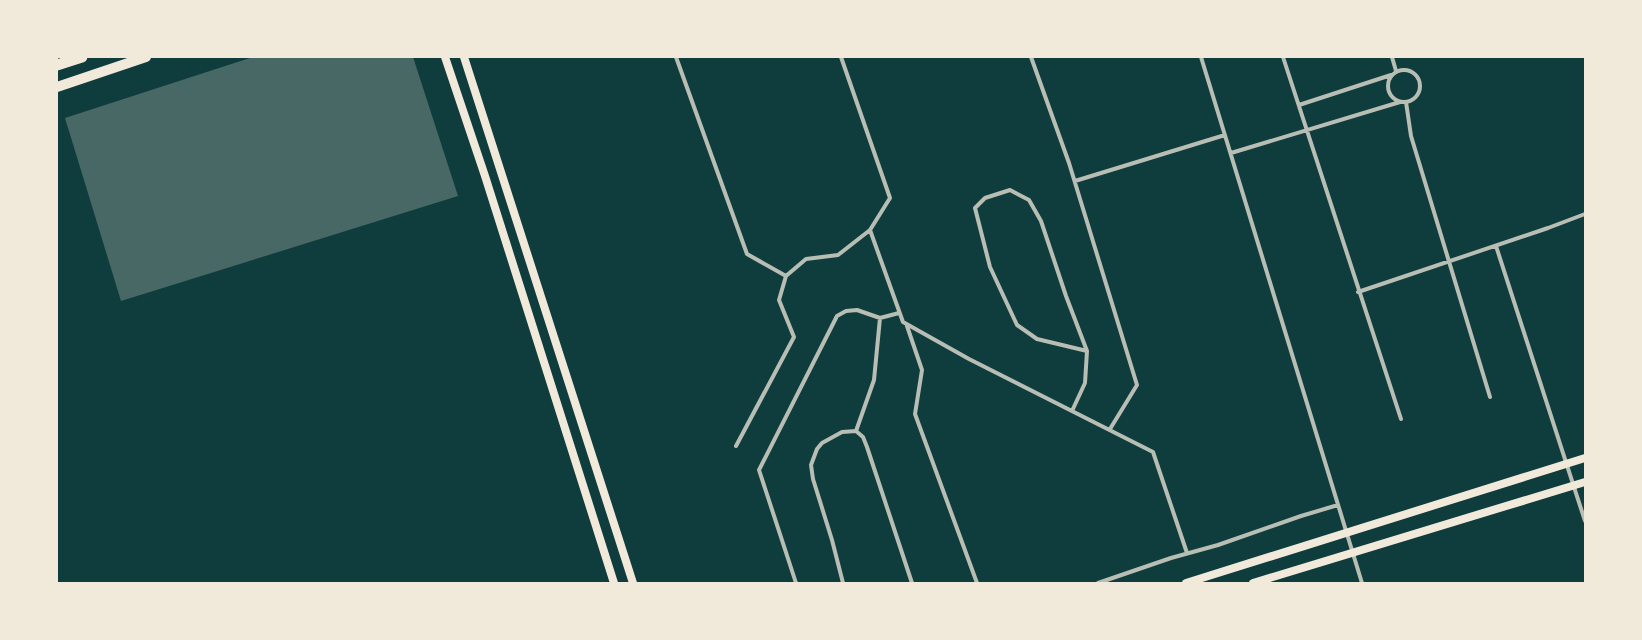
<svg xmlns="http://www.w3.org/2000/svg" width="1642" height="640" font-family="'Noto Sans',sans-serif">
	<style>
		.building { fill: #486865 }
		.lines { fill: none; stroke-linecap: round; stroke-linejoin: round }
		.minor { stroke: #b8beb3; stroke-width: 4 }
		.secondary { stroke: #f1e9da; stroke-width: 8 }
		.primary { stroke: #f1e9da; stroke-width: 10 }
		.trunk { stroke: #f1e9da; stroke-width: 11 }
	</style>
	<rect width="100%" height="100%" fill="#0f3d3e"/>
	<!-- building -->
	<path class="building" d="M 253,57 L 413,57 L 458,196 L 121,301 L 65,118 Z"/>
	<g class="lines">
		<!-- minor -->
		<path class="minor" d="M 676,57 L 747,254 L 786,276
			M 841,57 L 890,198 L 870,230 L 903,322 L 969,359 L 1153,452 L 1187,553
			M 1031,57 L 1069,163 L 1137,385 L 1110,429
			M 1201,57 L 1362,583
			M 1283,57 L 1401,419
			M 1392,57 L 1396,71
			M1388 86a16 16 0 1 1 32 0a16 16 0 1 1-32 0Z
			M 1406,102 L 1411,136 L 1490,397
			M 1299,105 L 1391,75
			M 1231,153 L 1400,102
			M 1075,181 L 1225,135
			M 1496,246 L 1585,521
			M 1358,292 L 1548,228 L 1585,214
			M 880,318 L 874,380 L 856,431 L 863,437 L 867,447 L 912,583
			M 907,326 L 922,370 L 915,414 L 977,583
			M 1072,411 L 1085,383 L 1087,351 L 1066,296 L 1041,221 L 1029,200 L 1010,190 L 985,198 L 975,208 L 990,267 L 1017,325 L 1037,339 L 1087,351
			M 736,446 L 794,337 L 779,300 L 786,276 L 806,259 L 838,255 L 870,230
			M 796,583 L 759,470 L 837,316 L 846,311 L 857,310 L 880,318 L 899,313
			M 843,583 L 832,540 L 813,479 L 811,465 L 817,449 L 822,443 L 842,432 L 856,431
			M 1098,583 L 1171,558 L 1218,545 L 1301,516 L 1338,505"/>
		<!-- secondary -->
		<path class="secondary" d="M 445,57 L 485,176 L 614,583
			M 464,57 L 633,583
			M 1186,583 L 1585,458
			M 1253,583 L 1585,482"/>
		<!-- primary -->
		<path class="primary" d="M 57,87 L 146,57"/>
		<!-- trunk -->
		<path class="trunk" d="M 57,65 L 82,57"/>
	</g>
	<!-- border -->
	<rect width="1642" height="640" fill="none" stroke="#f1e9da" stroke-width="116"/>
</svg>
